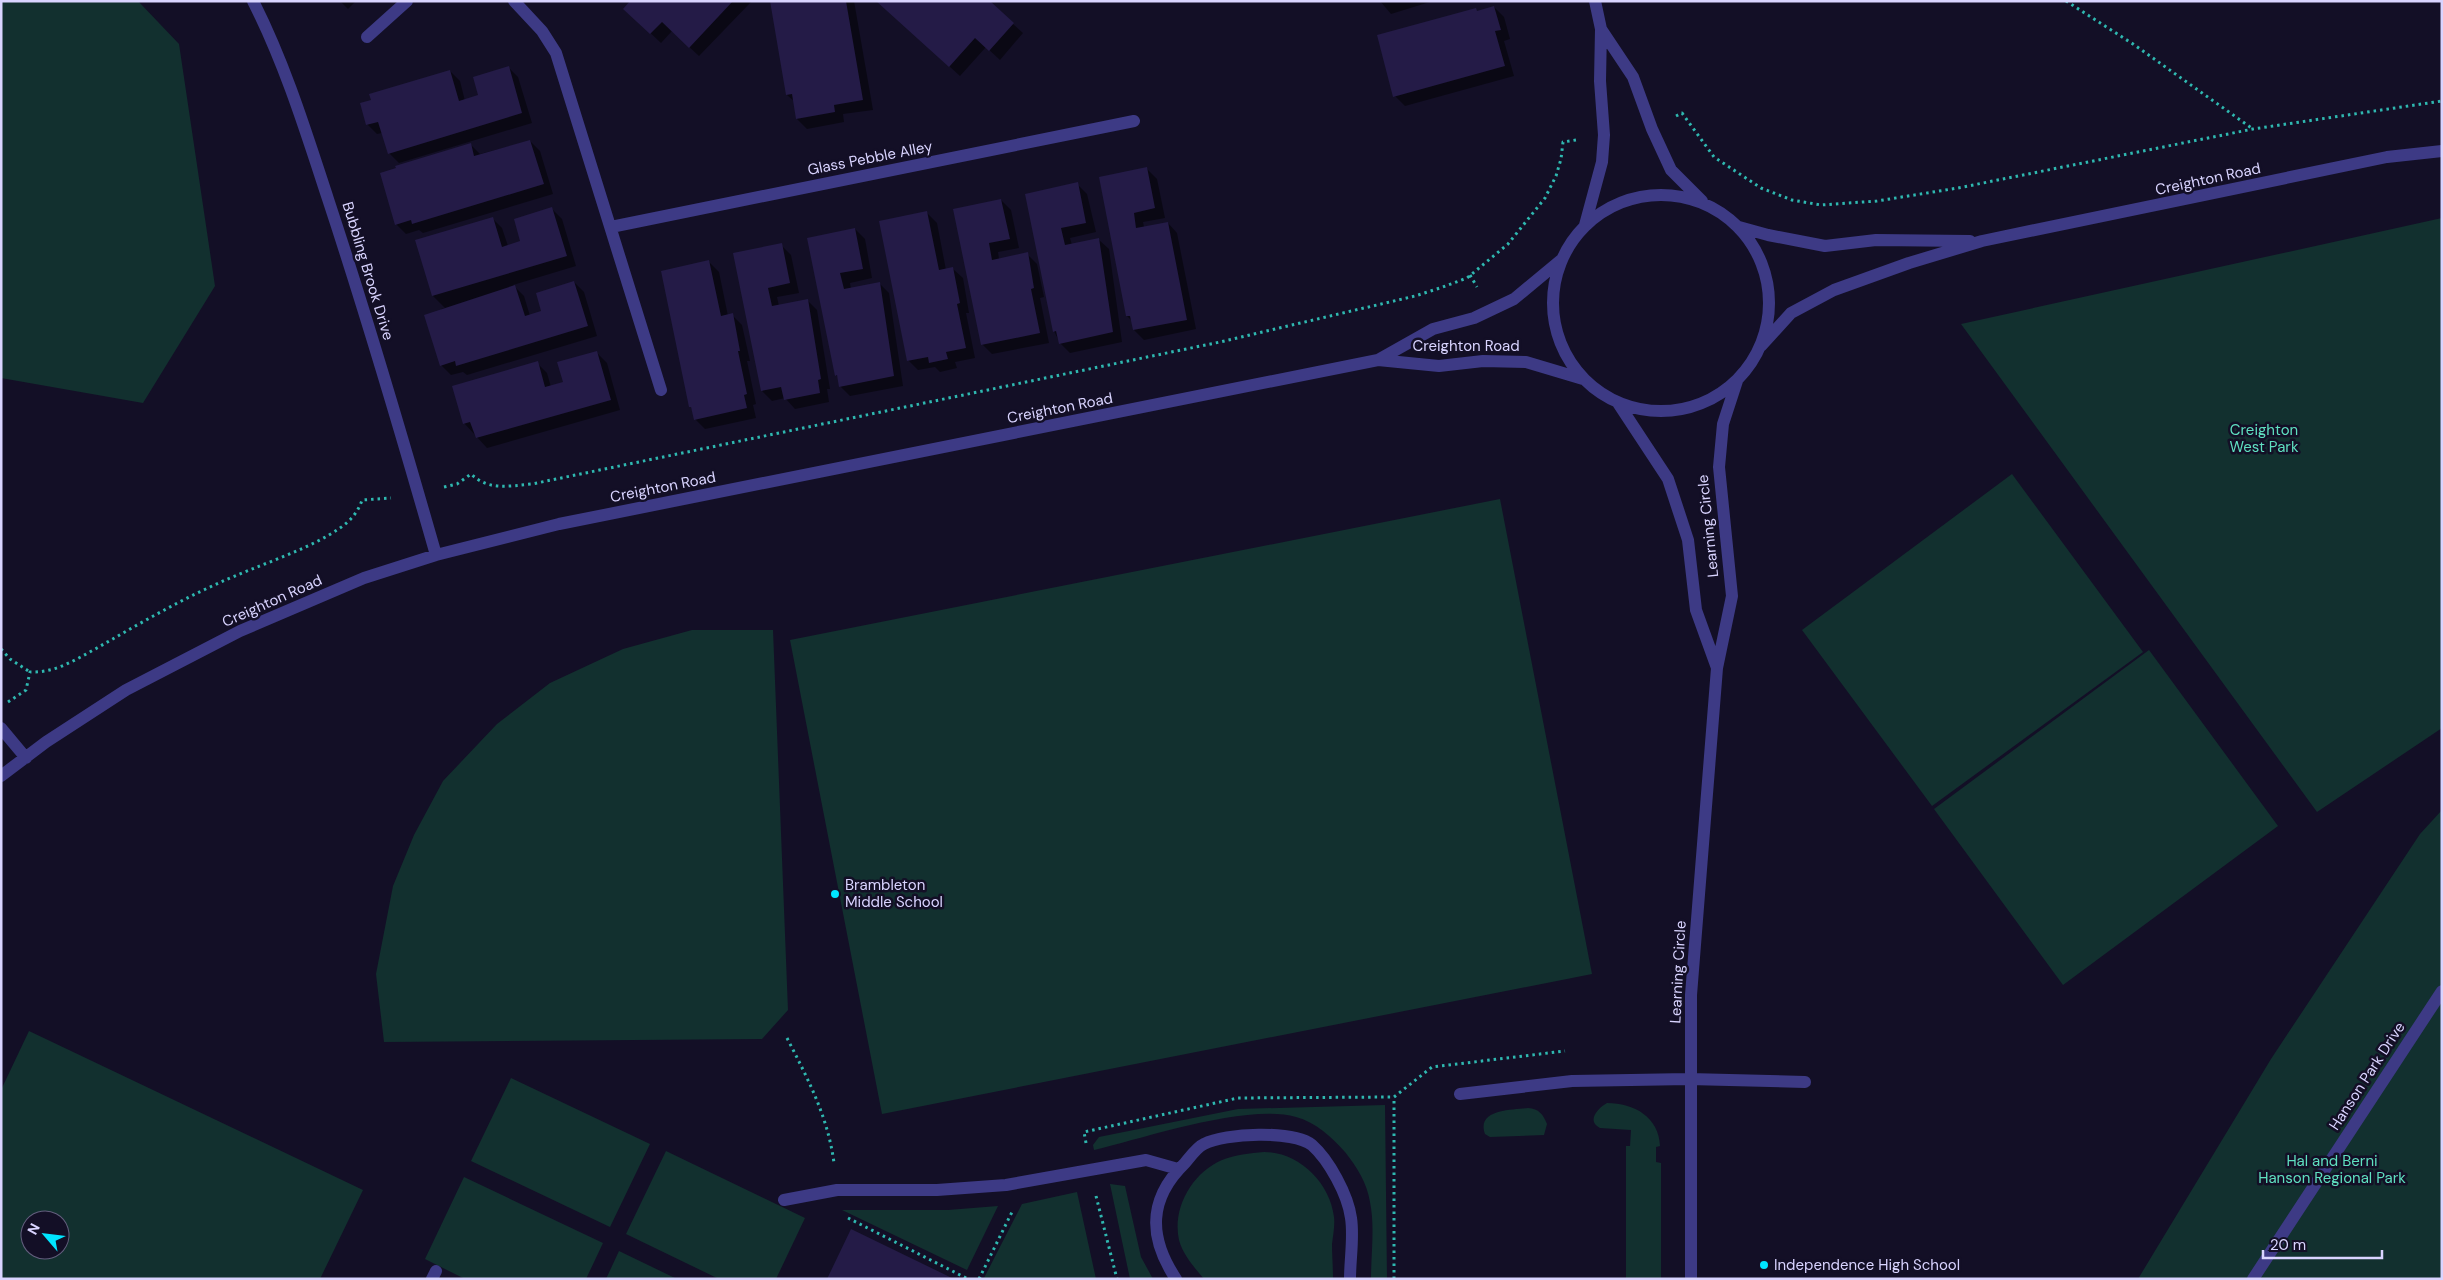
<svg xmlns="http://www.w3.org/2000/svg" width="2443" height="1280" font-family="'DM Sans',sans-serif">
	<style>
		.green { fill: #12302f; fill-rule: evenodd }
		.shadow { fill: #0007 }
		.building { fill: #241b47 }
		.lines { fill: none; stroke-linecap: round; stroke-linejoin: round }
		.path { stroke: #2fb8b0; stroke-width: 3; stroke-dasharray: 2.5 4; stroke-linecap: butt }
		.minor { stroke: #3d3a85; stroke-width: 12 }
		.poi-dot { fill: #00e5ff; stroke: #130f26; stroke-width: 2 }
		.labels { text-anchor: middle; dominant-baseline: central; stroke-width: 5; stroke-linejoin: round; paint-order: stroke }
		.street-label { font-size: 15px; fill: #d9d4ff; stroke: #130f26 }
		.park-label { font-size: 15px; fill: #5fe0c0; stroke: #130f26 }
		.poi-label { font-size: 15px; fill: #d9d4ff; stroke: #130f26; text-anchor: start }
	</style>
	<rect width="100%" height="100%" fill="#130f26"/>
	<!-- green -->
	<path class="green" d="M 1,1 L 138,1 L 179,44 L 215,286 L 143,403 L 1,378 Z
		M 2442,218 L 2442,728 L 2317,812 L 1961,324 Z
		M 2012,474 L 2143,652 L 1932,806 L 1802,630 Z
		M 1500,499 L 1592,974 L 882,1114 L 790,640 Z
		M 692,630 L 773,630 L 788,1010 L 762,1039 L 384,1042 L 376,974 L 393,886 L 414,835 L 443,781 L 497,724 L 550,683 L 623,649 Z
		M 2149,650 L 2278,826 L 2063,985 L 1934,809 Z
		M 2442,810 L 2442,1279 L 2138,1279 L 2271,1059 L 2420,834 Z
		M 29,1031 L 363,1190 L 320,1279 L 1,1279 L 1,1090 ZM 30,1220 L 60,1220 L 60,1250 L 30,1250 Z
		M 511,1078 L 650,1144 L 610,1227 L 471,1161 Z
		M 1607,1103 C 1634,1103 1659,1117 1660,1146 L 1656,1147 L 1656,1162 L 1661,1163 L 1661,1279 L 1626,1279 L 1626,1146 L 1630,1146 L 1631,1130 L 1600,1128 C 1586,1121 1598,1108 1607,1103 Z
		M 1385,1105 L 1387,1279 L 1371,1279 C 1371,1254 1375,1227 1370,1202 C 1367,1183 1357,1167 1345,1152 C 1332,1137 1315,1122 1296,1117 C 1247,1103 1145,1138 1094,1150 L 1093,1145 L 1099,1137 L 1238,1109 Z
		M 1528,1108 C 1539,1109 1543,1114 1547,1124 L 1544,1135 L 1490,1137 L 1485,1134 C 1476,1109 1512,1110 1528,1108 Z
		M 666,1151 L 805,1218 L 776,1279 L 719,1279 L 626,1234 Z
		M 1264,1152 C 1298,1152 1330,1182 1334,1217 C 1335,1226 1333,1235 1332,1244 C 1332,1255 1333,1267 1333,1279 L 1204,1279 C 1194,1267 1183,1255 1179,1240 C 1172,1208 1192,1173 1222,1160 C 1235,1155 1250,1153 1264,1152 Z
		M 464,1177 L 603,1243 L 586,1279 L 465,1279 L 425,1259 Z
		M 1110,1184 L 1125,1186 L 1141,1257 L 1153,1279 L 1130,1279 Z
		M 1077,1192 L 1096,1279 L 984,1278 L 1022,1204 Z
		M 998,1206 L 967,1270 L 842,1210 L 948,1210 Z
		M 619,1251 L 677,1279 L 606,1279 Z"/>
	<!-- shadow -->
	<path class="shadow" d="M 340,1 L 356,1 L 348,9 Z
		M 632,1 L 752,1 L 699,56 L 672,31 L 661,43 L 625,9 Z
		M 771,1 L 854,1 L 873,110 L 843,114 L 844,122 L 807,129 L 797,119 L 795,102 L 787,95 Z
		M 1380,1 L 1433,1 L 1391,14 Z
		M 1494,7 L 1504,17 L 1510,39 L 1504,41 L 1514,76 L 1405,106 L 1395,96 L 1478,12 Z
		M 886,9 L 1013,24 L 1023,33 L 1000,60 L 986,47 L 960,76 Z
		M 508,67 L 518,77 L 532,123 L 399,163 L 389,153 L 382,133 L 377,134 L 367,124 L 450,71 L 460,81 L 465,101 L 479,96 Z
		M 530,141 L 540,151 L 553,194 L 423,233 L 419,230 L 406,234 L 396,224 L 397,169 L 470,144 L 480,154 Z
		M 1147,169 L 1157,179 L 1165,218 L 1143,222 L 1144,227 L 1168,223 L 1177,233 L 1196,329 L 1144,340 L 1134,330 L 1132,321 L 1127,316 L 1100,178 Z
		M 1077,184 L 1087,194 L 1096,232 L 1070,238 L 1072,245 L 1099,240 L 1109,249 L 1122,342 L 1070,353 L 1060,343 L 1054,331 L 1027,195 Z
		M 1001,200 L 1011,210 L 1019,248 L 998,252 L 999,259 L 1027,254 L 1037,264 L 1044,297 L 1040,298 L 1049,343 L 992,354 L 982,344 L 955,210 Z
		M 552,209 L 562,219 L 576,266 L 513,285 L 524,296 L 530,316 L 543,312 L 574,282 L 584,292 L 597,336 L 467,375 L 463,372 L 451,375 L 441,365 L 441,309 L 445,308 L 433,296 L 492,218 L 502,228 L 508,246 L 522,242 Z
		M 927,213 L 937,223 L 946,270 L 953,269 L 963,278 L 969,313 L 966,313 L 975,358 L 955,362 L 957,368 L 940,372 L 935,367 L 918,370 L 908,360 Z
		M 855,229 L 865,239 L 872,278 L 850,283 L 851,289 L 879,283 L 889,293 L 903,386 L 850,396 L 840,386 L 839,378 L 836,375 L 808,239 Z
		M 781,245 L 791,255 L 799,293 L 777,297 L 779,306 L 807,300 L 817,310 L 830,389 L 827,389 L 829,402 L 795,409 L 785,398 L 772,401 L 762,391 L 735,254 Z
		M 709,262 L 719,272 L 728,316 L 732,315 L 742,325 L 750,361 L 747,361 L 756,404 L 753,405 L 756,418 L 705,429 L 695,419 L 691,407 Z
		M 597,353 L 607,363 L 620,410 L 487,448 L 464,423 L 537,363 L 547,373 L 551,387 L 565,383 Z"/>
	<!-- building -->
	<path class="building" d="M 630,1 L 733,1 L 689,48 L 662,22 L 650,34 L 623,9 Z
		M 770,1 L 846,1 L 863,100 L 834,105 L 835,112 L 796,119 L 792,94 L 786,95 Z
		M 876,1 L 990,1 L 1014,23 L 989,51 L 975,38 L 949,67 Z
		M 1494,6 L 1501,30 L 1495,31 L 1505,66 L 1393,97 L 1377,35 L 1476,8 L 1477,11 Z
		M 509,66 L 522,113 L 388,154 L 378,122 L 366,125 L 360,103 L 371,100 L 369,94 L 450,70 L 459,101 L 478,95 L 473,77 Z
		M 530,140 L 544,184 L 412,224 L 411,220 L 395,225 L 380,173 L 396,168 L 395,166 L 471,143 L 474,156 Z
		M 1147,167 L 1155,208 L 1134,213 L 1136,228 L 1168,222 L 1187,320 L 1133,330 L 1130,316 L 1126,316 L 1099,177 Z
		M 1078,182 L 1086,223 L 1061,228 L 1065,245 L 1099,238 L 1113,332 L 1059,344 L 1056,331 L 1053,332 L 1025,194 Z
		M 1001,199 L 1010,239 L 989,243 L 992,260 L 1028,252 L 1034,288 L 1031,289 L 1040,333 L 981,345 L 953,209 Z
		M 552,207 L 567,256 L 432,296 L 415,240 L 493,217 L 502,247 L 520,241 L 514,219 Z
		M 927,211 L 939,270 L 953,267 L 960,303 L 957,304 L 966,348 L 946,352 L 948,359 L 929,363 L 928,357 L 907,361 L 879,221 Z
		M 855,228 L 863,269 L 840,273 L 844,289 L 880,282 L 894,376 L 839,387 L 837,375 L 835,376 L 807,238 Z
		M 782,243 L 790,283 L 768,288 L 772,306 L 808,299 L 821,379 L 818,380 L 820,393 L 784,400 L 781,387 L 761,391 L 733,253 Z
		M 709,260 L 721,316 L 733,313 L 740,351 L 738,351 L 747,394 L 744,395 L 747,408 L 694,420 L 691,407 L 689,407 L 661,271 Z
		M 574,281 L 588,326 L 456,366 L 455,361 L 440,366 L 424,315 L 515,285 L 525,316 L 541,311 L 536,293 Z
		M 597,351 L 611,400 L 476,438 L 470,422 L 463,424 L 452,386 L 538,361 L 545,387 L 563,382 L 557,362 Z
		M 851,1229 L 954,1279 L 827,1279 Z"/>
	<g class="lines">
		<!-- path -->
		<path class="path" d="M 2066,1 L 2133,44 L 2253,129
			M 1676,116 L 1682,113 L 1714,157 L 1761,188 L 1792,200 L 1821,205 L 1877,201 L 1958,188 L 2253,129 L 2442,101
			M 1470,275 L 1477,287
			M 444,487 L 457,484 L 471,474 C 489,491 508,486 532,484 L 1220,342 L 1415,296 L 1440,288 L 1467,278 L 1508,244 L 1545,198 L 1556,176 L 1561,159 L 1563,142 L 1576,140
			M 1,649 L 10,659 L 30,672
			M 8,702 L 26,690 L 30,672 C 55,673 75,660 97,648 C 137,625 178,601 221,582 C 254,567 298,553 329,535 C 344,526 356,518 362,500 L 391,498
			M 787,1038 C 808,1079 828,1117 834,1163
			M 1086,1143 L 1084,1132 L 1238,1098 L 1394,1097
			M 1096,1196 L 1117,1279
			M 848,1218 L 968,1279
			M 979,1279 L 1012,1212
			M 1394,1279 L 1394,1097 L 1432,1067 L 1565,1051"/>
		<!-- minor -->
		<path class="minor" d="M 253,1 C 285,64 306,132 328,199 C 367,317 402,436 436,555
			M 514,1 L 542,31 L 556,53 L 661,390
			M 1601,29 L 1633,77 L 1652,129 L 1671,170 L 1702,201
			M 367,37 L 407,1
			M1553 303a108 108 0 1 1 216 0a108 108 0 1 1-216 0Z
			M 1585,225 L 1602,162 L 1604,135 L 1600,81 L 1601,29 L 1595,1
			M 611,227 L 1134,121
			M 1739,227 L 1768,235 L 1825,246 L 1876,240 L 1970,241
			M 1761,346 L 1791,313 L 1834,290 L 1909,263 L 1982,241 L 2387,157 L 2442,151
			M 1378,360 L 1433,329 L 1474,318 L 1514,299 L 1561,260
			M 1618,403 L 1668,479 L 1688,540 L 1696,610 L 1717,668
			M 1,728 L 26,758
			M 1,776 L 46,742 L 126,690 L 240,631 L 364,578 L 436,555 L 559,524 L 1378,360 L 1439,366 L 1483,361 L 1526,362 L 1583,379
			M 1460,1094 L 1572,1081 L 1689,1079 L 1805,1082
			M 784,1200 L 837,1190 L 937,1190 L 1006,1185 L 1146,1160 L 1178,1169
			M 432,1279 L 436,1271
			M 1176,1279 C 1148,1237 1148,1199 1185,1163 C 1190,1157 1197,1147 1204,1144 C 1225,1133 1293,1130 1312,1145 C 1329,1160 1348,1195 1351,1218 C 1354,1237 1350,1259 1350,1279
			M 1691,1279 L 1691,995 L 1717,668 L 1732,596 L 1719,467 L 1723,424 L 1737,381
			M 2253,1279 L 2442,991"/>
	</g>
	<!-- markers -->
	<g class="poi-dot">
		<circle cx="835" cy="894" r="5"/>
		<circle cx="1764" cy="1265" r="5"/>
	</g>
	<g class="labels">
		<!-- street labels -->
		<g class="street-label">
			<text transform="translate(870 158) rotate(-11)">Glass Pebble Alley</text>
			<text transform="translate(2208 179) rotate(-12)">Creighton Road</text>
			<text transform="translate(368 271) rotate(73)">Bubbling Brook Drive</text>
			<text x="1466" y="346">Creighton Road</text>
			<text transform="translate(1060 408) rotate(-11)">Creighton Road</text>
			<text transform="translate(663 487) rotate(-11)">Creighton Road</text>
			<text transform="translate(1708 526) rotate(-96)">Learning Circle</text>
			<text transform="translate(272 601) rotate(-24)">Creighton Road</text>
			<text transform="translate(1678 972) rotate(-87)">Learning Circle</text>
			<text transform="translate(2367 1076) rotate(-57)">Hanson Park Drive</text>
		</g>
		<!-- park labels -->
		<g class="park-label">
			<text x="2264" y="430">Creighton<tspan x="2264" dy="17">West Park</tspan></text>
			<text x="2332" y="1161">Hal and Berni<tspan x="2332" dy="17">Hanson Regional Park</tspan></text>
		</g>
		<!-- poi labels -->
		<g class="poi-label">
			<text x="845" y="885">Brambleton<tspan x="845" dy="17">Middle School</tspan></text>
			<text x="1774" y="1265">Independence High School</text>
		</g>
	</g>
	<!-- border -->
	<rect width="2443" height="1280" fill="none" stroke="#d9d4ff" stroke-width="5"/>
	<!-- north arrow -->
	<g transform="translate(45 1235) rotate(298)"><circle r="24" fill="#130f26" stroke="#625e7d"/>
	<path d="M0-4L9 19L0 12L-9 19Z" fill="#00e5ff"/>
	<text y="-8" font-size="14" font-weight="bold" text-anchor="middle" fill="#d9d4ff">N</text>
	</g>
	<!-- scale -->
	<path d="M2263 1250v8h119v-8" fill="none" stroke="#d9d4ff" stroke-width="2.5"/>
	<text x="2270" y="1250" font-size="15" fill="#d9d4ff" stroke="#130f26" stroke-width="4" paint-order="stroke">20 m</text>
</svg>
